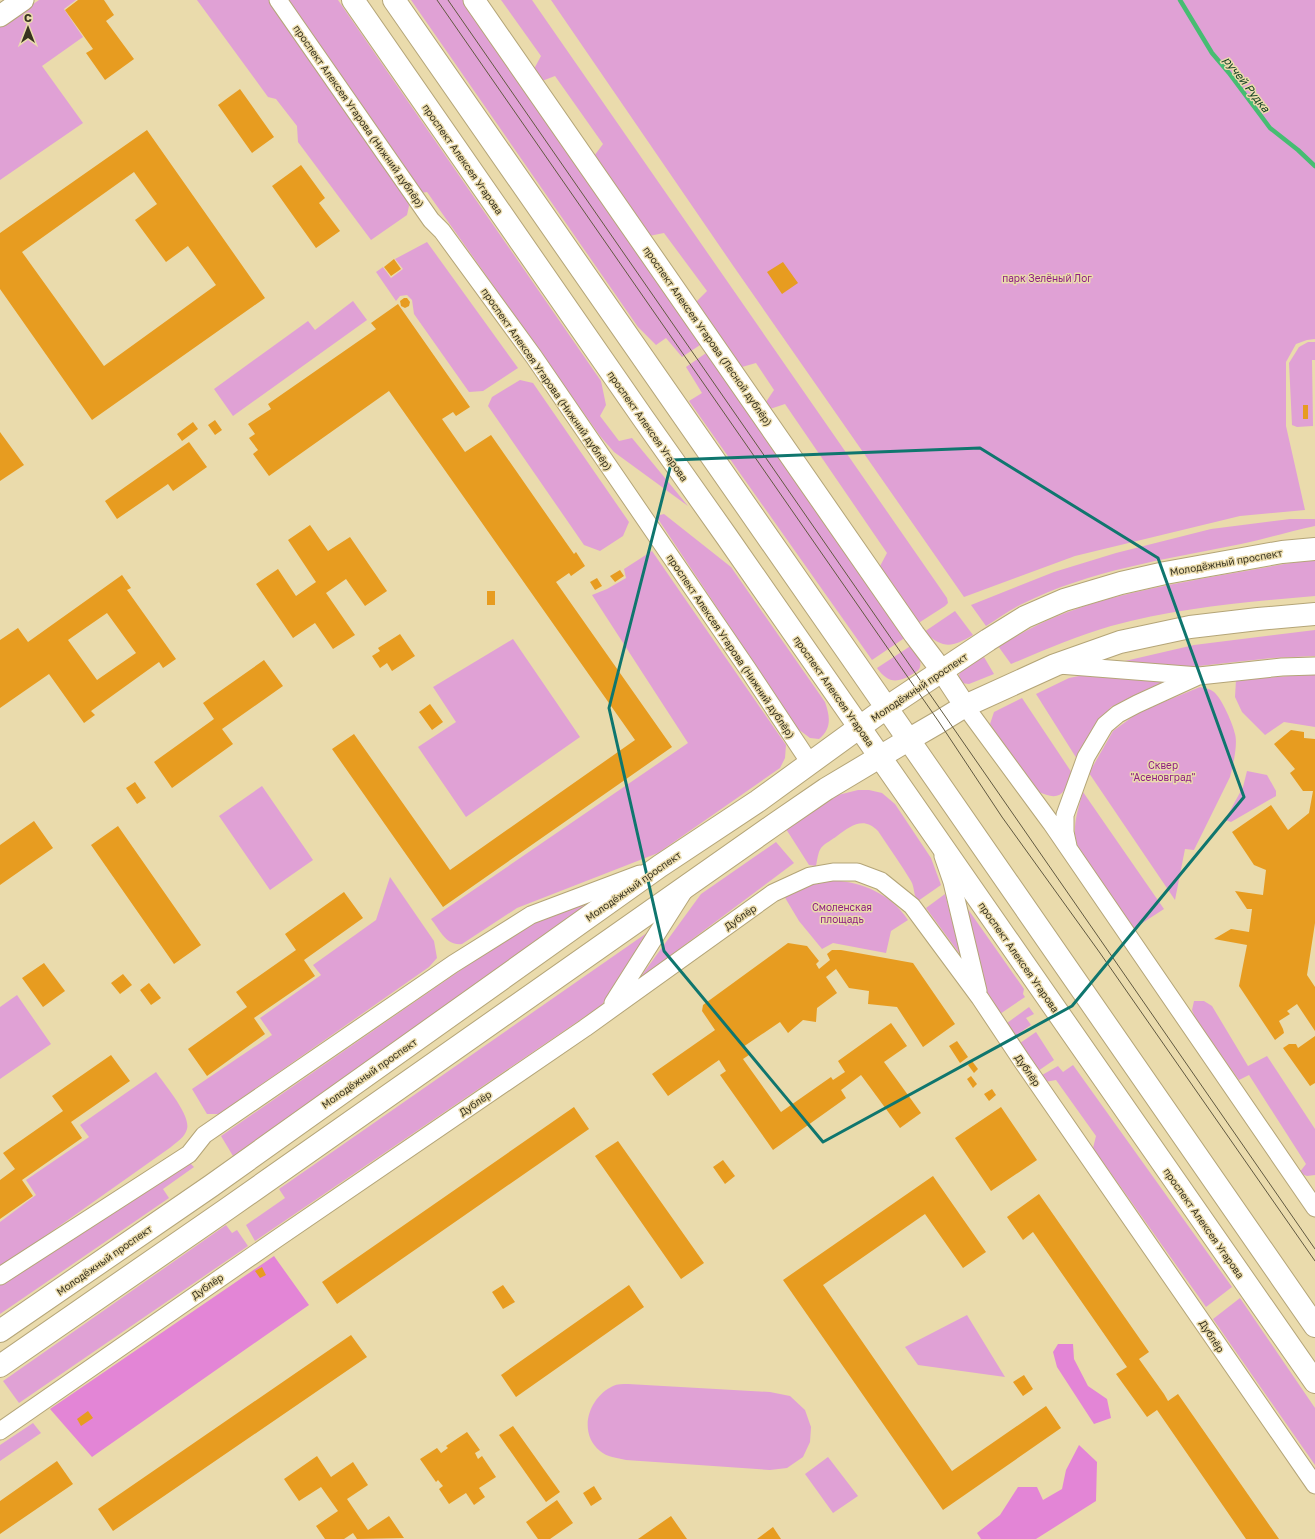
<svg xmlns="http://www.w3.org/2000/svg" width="1315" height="1539" font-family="'Golos Text',sans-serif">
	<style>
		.green { fill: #e0a1d5 }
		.forest { fill: #e385d6 }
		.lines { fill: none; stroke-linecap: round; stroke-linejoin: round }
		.stream { stroke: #46bd72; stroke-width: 4.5 }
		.building { fill: #e79c20; fill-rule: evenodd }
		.minor-casing { stroke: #b4a578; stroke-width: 19 }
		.tertiary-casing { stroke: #b4a578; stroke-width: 23 }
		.secondary-casing { stroke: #b4a578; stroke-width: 24 }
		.primary-casing { stroke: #b4a578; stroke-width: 24 }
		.minor { stroke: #fff; stroke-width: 17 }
		.tertiary { stroke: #fff; stroke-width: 21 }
		.secondary { stroke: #fff; stroke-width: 22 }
		.primary { stroke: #fff; stroke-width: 22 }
		.tram { stroke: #615940; stroke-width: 1 }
		.marked { fill: none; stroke: #0f766e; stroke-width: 3; stroke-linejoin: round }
		.labels { text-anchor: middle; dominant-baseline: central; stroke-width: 3; stroke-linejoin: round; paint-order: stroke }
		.street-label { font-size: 10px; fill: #37321f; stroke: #eadbac }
		.park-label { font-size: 10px; fill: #8e1d83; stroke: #eadbac }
		.water-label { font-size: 11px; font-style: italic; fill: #0d3d20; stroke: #eadbac }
	</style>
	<rect width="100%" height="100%" fill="#eadbac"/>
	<!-- green -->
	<path class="green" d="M 39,0 L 76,0 L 64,9 L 83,37 L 42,66 L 83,123 L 0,180 L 0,27 Z
		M 197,0 L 270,0 L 407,195 L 409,206 L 407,215 L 371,240 L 298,142 L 297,126 L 276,99 L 268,97 Z
		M 286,0 L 338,0 L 601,381 L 606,405 L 600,416 L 619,441 L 632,438 L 688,506 L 614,452 L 600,436 L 427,192 L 421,193 Z
		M 411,0 L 464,0 L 703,343 L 682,357 L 666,338 L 656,345 L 638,327 Z
		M 501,0 L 532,0 L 947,598 L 948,603 L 945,606 L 917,624 L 879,568 L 887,553 L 785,404 L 770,409 L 766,402 L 774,390 L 756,363 L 742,367 L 696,302 L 707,291 L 664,233 L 649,236 L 594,156 L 603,144 L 555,76 L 542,81 L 534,69 L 541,56 Z
		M 551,0 L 1315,0 L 1315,339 L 1307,340 L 1296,344 L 1286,362 L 1286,426 L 1305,510 L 1240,516 L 1075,556 L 964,597 L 734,267 Z
		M 427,242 L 518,368 L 483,391 L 469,392 L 414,314 L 412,300 L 407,295 L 400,296 L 396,301 L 376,272 L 383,267 L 391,278 L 403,269 L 395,259 Z
		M 353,301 L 367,320 L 233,416 L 214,389 L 308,321 L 315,330 Z
		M 1308,342 L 1315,342 L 1315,360 L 1312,360 L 1313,426 L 1297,427 L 1292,425 L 1289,363 L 1299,347 Z
		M 709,351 L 906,637 L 872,660 L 689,401 L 702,393 L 686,367 Z
		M 520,380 L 533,383 L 629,522 L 623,536 L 600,551 L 584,545 L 488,406 L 492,397 Z
		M 664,514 L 731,567 L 825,702 C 830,717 832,728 819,739 L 810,738 L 798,729 L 656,516 Z
		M 1290,519 L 1315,519 L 1315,526 C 1290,531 1266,539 1241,544 C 1167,559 1090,570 1022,604 C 1009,610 998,619 986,626 L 971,605 L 1054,572 L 1116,553 L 1211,529 Z
		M 652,551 L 786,745 L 785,758 L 780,768 L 658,853 L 517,908 L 462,944 C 446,946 440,930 431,919 L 688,743 L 592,595 L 607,589 L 626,578 L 624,569 Z
		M 1315,560 L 1315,596 C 1246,602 1177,608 1111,626 C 1077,636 1044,650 1011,664 L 998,646 C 1014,638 1030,628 1046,621 C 1102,596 1163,586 1222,575 C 1253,570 1284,563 1315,560 Z
		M 955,611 L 973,635 C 951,648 944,649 924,632 Z
		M 1315,630 L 1315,656 L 1273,658 L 1190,667 L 1112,664 L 1194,645 Z
		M 513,639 L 580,737 L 466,817 L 418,747 L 456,722 L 433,687 Z
		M 912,645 C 917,651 922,659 920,667 C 919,671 914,673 911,675 C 896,684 887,682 877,668 Z
		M 984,657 L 994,674 L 969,684 L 961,683 L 959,675 L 963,668 Z
		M 1315,674 L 1315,727 L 1284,722 L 1265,735 L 1242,712 L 1235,697 L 1236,680 Z
		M 1084,675 L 1165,681 L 1111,707 L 1093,729 L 1077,759 L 1036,694 L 1069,678 Z
		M 1200,687 C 1205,688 1210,689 1214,692 C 1222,699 1233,724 1235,734 C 1238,744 1233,766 1230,777 L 1194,850 L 1185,849 L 1175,900 L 1089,773 L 1113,731 L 1139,712 Z
		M 1022,698 L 1072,773 C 1065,795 1059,802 1037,791 L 990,724 L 994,712 Z
		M 1247,771 L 1267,775 L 1276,791 L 1276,796 L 1231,822 L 1225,820 L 1243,787 Z
		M 262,786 L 313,860 L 270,890 L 219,816 Z
		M 858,790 L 869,790 L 882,793 L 895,804 L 931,858 L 941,885 L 918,901 C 913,895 915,888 911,881 C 901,864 889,848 878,831 C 863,816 851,826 837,836 C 832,840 825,843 821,848 C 818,852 817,861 816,866 L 809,865 L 786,829 L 834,796 Z
		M 1083,792 L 1164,909 L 1133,929 C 1119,909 1076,857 1075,835 C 1074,821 1079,805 1083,792 Z
		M 776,842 L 794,863 L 639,979 L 701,894 Z
		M 390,877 L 434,941 L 437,958 L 429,967 L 219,1114 L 207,1114 L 192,1089 L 272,1035 L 260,1018 L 321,975 L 313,965 L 376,920 Z
		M 833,880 C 864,883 891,894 908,920 L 891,931 L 886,953 L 833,943 L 822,949 L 799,921 L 784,896 L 814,883 Z
		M 610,890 L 233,1156 L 221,1136 L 533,920 Z
		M 945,894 L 962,957 L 926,908 Z
		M 965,905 L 1024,989 L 1023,994 L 1025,997 L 1000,1014 L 986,993 Z
		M 651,930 L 602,1005 L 255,1241 L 246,1225 L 285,1198 L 279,1189 Z
		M 17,995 L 51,1044 L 0,1079 L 0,1007 Z
		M 1194,1001 L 1204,1001 L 1212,1006 L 1248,1066 L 1267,1056 L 1315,1129 L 1315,1175 L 1307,1176 L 1299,1173 L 1306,1164 L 1249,1075 L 1239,1080 L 1196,1020 L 1192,1010 Z
		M 1029,1007 L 1034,1014 L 1026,1018 L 1031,1025 L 1015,1036 L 1007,1023 Z
		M 1036,1032 L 1054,1060 L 1038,1071 L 1020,1043 Z
		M 1073,1065 L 1232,1287 L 1206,1307 L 1093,1148 L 1096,1136 L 1056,1080 L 1045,1082 L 1042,1075 L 1058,1066 L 1063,1072 Z
		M 156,1072 C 164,1084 191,1115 187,1129 C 185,1137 178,1141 171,1147 L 0,1268 L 0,1222 L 36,1195 L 26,1180 L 89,1137 L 80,1125 Z
		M 188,1161 L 194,1167 L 163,1189 L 169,1198 L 0,1314 L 0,1284 Z
		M 226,1225 L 232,1233 L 237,1230 L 248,1246 L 19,1403 L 3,1381 Z
		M 1240,1298 L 1315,1408 L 1315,1465 L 1213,1319 Z
		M 967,1315 L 1005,1377 L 918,1365 L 905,1347 Z
		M 628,1384 L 770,1392 L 790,1396 L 805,1410 L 811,1427 L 810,1442 L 803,1457 L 787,1468 L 770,1470 L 626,1460 C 617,1458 607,1457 600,1451 C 577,1432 589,1397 613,1386 C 617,1384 623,1384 628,1384 Z
		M 33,1423 L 41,1433 L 0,1461 L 0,1445 Z
		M 828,1457 L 858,1496 L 833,1513 L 805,1474 Z"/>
	<!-- forest -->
	<path class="forest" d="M 274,1256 L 309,1305 L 92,1457 L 50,1409 Z
		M 1058,1344 L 1073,1344 L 1074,1359 L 1088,1386 L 1107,1399 L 1111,1418 L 1094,1424 L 1057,1367 L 1053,1352 Z
		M 1079,1445 L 1097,1462 L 1096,1501 L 1036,1539 L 981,1539 L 977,1533 L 1000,1515 L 1018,1487 L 1037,1487 L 1043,1500 L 1062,1489 L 1066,1470 Z"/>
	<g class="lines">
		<!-- stream -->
		<path class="stream" d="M 1180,0 L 1212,53 L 1229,73 L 1270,128 L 1298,150 L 1315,166"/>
	</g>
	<!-- building -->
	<path class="building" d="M 78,0 L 104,0 L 114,15 L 106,21 L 134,59 L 105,80 L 86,53 L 93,49 L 65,10 Z
		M 240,89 L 274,137 L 252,153 L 218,105 Z
		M 147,130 L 265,298 L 92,420 L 0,289 L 0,233 ZM 134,172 L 157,204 L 135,220 L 166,262 L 188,246 L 216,285 L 104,366 L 22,252 Z
		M 301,165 L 325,198 L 319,203 L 340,231 L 316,248 L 272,186 Z
		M 394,259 L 401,269 L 391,276 L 384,267 Z
		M 783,262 L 798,283 L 782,294 L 767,272 Z
		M 404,298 L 407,298 L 410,302 L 409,306 L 405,308 L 401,306 L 400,301 Z
		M 398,304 L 470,407 L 456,416 L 453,412 L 442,419 L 465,452 L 491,435 L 574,554 L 576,552 L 585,566 L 571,576 L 569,573 L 556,582 L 672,747 L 443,907 L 332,749 L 354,734 L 450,870 L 635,740 L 389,391 L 269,476 L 253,454 L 258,450 L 249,438 L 255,434 L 248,424 L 271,409 L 268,404 L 376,329 L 371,323 Z
		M 1303,405 L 1308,405 L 1308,419 L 1303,419 Z
		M 215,420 L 222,430 L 215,435 L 208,425 Z
		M 193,422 L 198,429 L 182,441 L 177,434 Z
		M 0,432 L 24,465 L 0,481 Z
		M 189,442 L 207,467 L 173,491 L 168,484 L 117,519 L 105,501 Z
		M 310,525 L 328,551 L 350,537 L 387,591 L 365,606 L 346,579 L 326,593 L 355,635 L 333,649 L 315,623 L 293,638 L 256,584 L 278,569 L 296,596 L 316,582 L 288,540 Z
		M 620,570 L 624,576 L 615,582 L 610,576 Z
		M 122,575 L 131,588 L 127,590 L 176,659 L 163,668 L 159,662 L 91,711 L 95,715 L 84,723 L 49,674 L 0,708 L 0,640 L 18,628 L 28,642 ZM 107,613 L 136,653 L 97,680 L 68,640 Z
		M 597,578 L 602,586 L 595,590 L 590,582 Z
		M 487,591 L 495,591 L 495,605 L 487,605 Z
		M 400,634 L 415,656 L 392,671 L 387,663 L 380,668 L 372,656 L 380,651 L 378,648 Z
		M 264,660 L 283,686 L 222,729 L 233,744 L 172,788 L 154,762 L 214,719 L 203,703 Z
		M 430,704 L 443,722 L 432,730 L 419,712 Z
		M 1291,730 L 1304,732 L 1304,738 L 1315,739 L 1315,923 L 1307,975 L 1315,987 L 1315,1031 L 1297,1004 L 1287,1011 L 1290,1014 L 1279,1021 L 1283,1029 L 1284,1033 L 1275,1040 L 1239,986 L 1247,945 L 1214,939 L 1231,929 L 1249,932 L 1252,909 L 1247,909 L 1235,891 L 1263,895 L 1266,870 L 1254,865 L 1232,832 L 1271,805 L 1288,830 L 1309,813 L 1313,791 L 1303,791 L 1290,773 L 1295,769 L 1274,744 Z
		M 135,782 L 146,798 L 137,804 L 126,788 Z
		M 34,821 L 53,848 L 0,885 L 0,845 Z
		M 118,826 L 201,945 L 174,964 L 91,845 Z
		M 344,892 L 363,918 L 304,960 L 315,976 L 254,1018 L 265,1034 L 207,1076 L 188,1049 L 247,1007 L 236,992 L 296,950 L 285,934 Z
		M 788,943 L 807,946 L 819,961 L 816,964 L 819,969 L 830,960 L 827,954 L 832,950 L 841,950 L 913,963 L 955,1024 L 923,1047 L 897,1007 L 868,1004 L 869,991 L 849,988 L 836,969 L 826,977 L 837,993 L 817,1008 L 816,1022 L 803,1020 L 788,1033 L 780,1022 L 743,1047 L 749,1055 L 743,1059 L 781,1112 L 831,1077 L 833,1080 L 845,1072 L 838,1061 L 891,1023 L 907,1046 L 884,1062 L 921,1113 L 900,1128 L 861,1075 L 841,1090 L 846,1098 L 773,1150 L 720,1075 L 726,1071 L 719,1060 L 668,1096 L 652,1074 L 715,1030 L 702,1011 L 703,1005 L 707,1002 Z
		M 44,963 L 65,991 L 43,1007 L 22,978 Z
		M 123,974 L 132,985 L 120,994 L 111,983 Z
		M 149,983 L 161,998 L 151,1005 L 140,990 Z
		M 1315,1036 L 1315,1083 L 1310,1086 L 1283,1048 L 1289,1044 L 1296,1044 L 1298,1048 Z
		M 957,1041 L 968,1057 L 960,1063 L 949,1046 Z
		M 111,1055 L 130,1081 L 71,1122 L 82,1138 L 22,1180 L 33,1196 L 0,1219 L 0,1180 L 15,1169 L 3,1153 L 63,1111 L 52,1096 Z
		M 972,1061 L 978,1069 L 974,1073 L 968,1065 Z
		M 971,1076 L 977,1084 L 973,1088 L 967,1079 Z
		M 992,1089 L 996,1095 L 989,1101 L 984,1094 Z
		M 574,1107 L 589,1129 L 337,1304 L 322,1282 Z
		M 1001,1107 L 1037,1160 L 991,1191 L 955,1138 Z
		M 618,1141 L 704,1263 L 681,1279 L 595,1156 Z
		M 723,1160 L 735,1176 L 725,1184 L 713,1167 Z
		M 933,1176 L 986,1252 L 963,1268 L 925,1214 L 823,1285 L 952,1471 L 1046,1406 L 1061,1428 L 943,1510 L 783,1280 Z
		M 1039,1194 L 1149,1352 L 1139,1359 L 1164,1394 L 1168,1401 L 1178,1394 L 1279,1539 L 1246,1539 L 1157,1410 L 1147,1417 L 1116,1374 L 1127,1367 L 1033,1232 L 1023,1240 L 1007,1217 Z
		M 262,1267 L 266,1275 L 260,1278 L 255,1271 Z
		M 503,1285 L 515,1302 L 503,1309 L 492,1292 Z
		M 629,1285 L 644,1307 L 516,1397 L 501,1375 Z
		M 351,1335 L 367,1357 L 113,1531 L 98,1509 Z
		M 1024,1375 L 1033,1389 L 1023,1396 L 1013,1382 Z
		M 88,1411 L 93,1418 L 81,1426 L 77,1419 Z
		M 513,1426 L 560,1492 L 546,1502 L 499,1435 Z
		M 467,1432 L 480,1450 L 475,1453 L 478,1459 L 482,1456 L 496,1477 L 479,1488 L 485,1497 L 474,1505 L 466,1493 L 449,1504 L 439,1489 L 443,1486 L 438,1480 L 436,1482 L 420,1459 L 437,1448 L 441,1453 L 448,1448 L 446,1446 Z
		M 317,1456 L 331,1477 L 353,1462 L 368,1485 L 347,1499 L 368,1530 L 389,1516 L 404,1538 L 357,1539 L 353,1533 L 344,1539 L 325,1539 L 316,1526 L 338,1511 L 321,1487 L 299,1501 L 284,1479 Z
		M 57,1461 L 73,1484 L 0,1534 L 0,1501 Z
		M 594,1486 L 602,1499 L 591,1506 L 583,1493 Z
		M 557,1500 L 573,1523 L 550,1539 L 538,1539 L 526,1522 Z
		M 671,1516 L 687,1539 L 638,1539 Z
		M 773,1527 L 781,1539 L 757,1539 Z"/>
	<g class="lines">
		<defs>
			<path id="minor" d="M 278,0 L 431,220 L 442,231 L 534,357 L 747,668 L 810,763
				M 1059,665 L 1199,676 L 1282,667 L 1315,666
				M 965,706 L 1051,823 L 1315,1208
				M 1068,846 L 1065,832 L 1065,815 L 1086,757 L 1105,725 L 1118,714 L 1137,704 L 1196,677
				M 943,856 L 952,882 L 978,991
				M 613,1003 L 684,891
				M 0,1276 L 189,1154 L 204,1135 L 453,964 L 531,915 L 640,874
				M 0,1431 L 275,1240 L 585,1028 L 773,893 L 810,876 L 833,872 L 857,872 L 881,881 L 912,906 L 980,998 L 1022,1061 L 1315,1485"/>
			<path id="tertiary" d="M 474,0 L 914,634 L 942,671 L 965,706
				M 0,16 L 23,0"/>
			<path id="secondary" d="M 886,708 L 988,640 L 1025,617 L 1064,600 L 1121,583 L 1165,573 L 1282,552 L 1315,549
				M 908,740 L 939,722 L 965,706 L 1055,665 L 1120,642 L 1190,627 L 1258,619 L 1315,614"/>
			<path id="primary" d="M 353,0 L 643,418 L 727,537 L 1315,1382
				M 394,0 L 861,671 L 1315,1326
				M 0,1331 L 211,1186 L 660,866 L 758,801 L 886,708
				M 0,1366 L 227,1209 L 775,824 L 826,789 L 908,740"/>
		</defs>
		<!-- minor casing -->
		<use href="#minor" class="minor-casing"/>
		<!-- tertiary casing -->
		<use href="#tertiary" class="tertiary-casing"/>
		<!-- secondary casing -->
		<use href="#secondary" class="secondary-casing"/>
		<!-- primary casing -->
		<use href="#primary" class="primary-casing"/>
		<!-- minor -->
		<use href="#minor" class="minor"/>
		<!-- tertiary -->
		<use href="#tertiary" class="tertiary"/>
		<!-- secondary -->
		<use href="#secondary" class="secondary"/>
		<!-- primary -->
		<use href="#primary" class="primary"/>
		<!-- tram -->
		<path class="tram" d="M 437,0 L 939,722 L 1002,817 L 1100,953 L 1315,1261
			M 448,0 L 1315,1249"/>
	</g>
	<!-- marked area -->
	<path class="marked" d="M 980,448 L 1158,558 L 1244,797 L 1072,1006 L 823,1142 L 664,951 L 609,708 L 672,460 Z"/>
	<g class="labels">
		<!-- street labels -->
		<g class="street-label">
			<text transform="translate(359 116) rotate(55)">проспект Алексея Угарова (Нижний дублёр)</text>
			<text transform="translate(463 159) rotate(55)">проспект Алексея Угарова</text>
			<text transform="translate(708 336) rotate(55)">проспект Алексея Угарова (Лесной дублёр)</text>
			<text transform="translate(547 379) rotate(55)">проспект Алексея Угарова (Нижний дублёр)</text>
			<text transform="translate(648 426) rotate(55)">проспект Алексея Угарова</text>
			<text transform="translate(1226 562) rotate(-10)">Молодёжный проспект</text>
			<text transform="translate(731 646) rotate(56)">проспект Алексея Угарова (Нижний дублёр)</text>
			<text transform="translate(919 687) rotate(-34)">Молодёжный проспект</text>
			<text transform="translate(834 691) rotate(55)">проспект Алексея Угарова</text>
			<text transform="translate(633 886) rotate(-35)">Молодёжный проспект</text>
			<text transform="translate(740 917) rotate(-35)">Дублёр</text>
			<text transform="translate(1019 957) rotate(55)">проспект Алексея Угарова</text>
			<text transform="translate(1028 1070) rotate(55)">Дублёр</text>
			<text transform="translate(369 1073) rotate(-35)">Молодёжный проспект</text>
			<text transform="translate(475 1103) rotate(-34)">Дублёр</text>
			<text transform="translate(1204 1223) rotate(55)">проспект Алексея Угарова</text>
			<text transform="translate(104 1260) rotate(-35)">Молодёжный проспект</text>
			<text transform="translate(207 1286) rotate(-35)">Дублёр</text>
			<text transform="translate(1212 1336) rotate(57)">Дублёр</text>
		</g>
		<!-- park labels -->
		<g class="park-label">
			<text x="1047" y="278">парк Зелёный Лог</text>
			<text x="1163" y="765">Сквер<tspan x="1163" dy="12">"Асеновград"</tspan></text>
			<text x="842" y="907">Смоленская<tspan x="842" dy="12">площадь</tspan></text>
		</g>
		<!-- water labels -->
		<g class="water-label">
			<text transform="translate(1247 84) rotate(52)">ручей Рудка</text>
		</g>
	</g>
	<!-- north arrow -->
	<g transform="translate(28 28)" stroke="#eadbac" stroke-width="3" paint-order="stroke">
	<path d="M0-3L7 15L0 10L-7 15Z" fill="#37321f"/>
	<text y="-6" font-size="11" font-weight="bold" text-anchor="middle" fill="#37321f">С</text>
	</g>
</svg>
